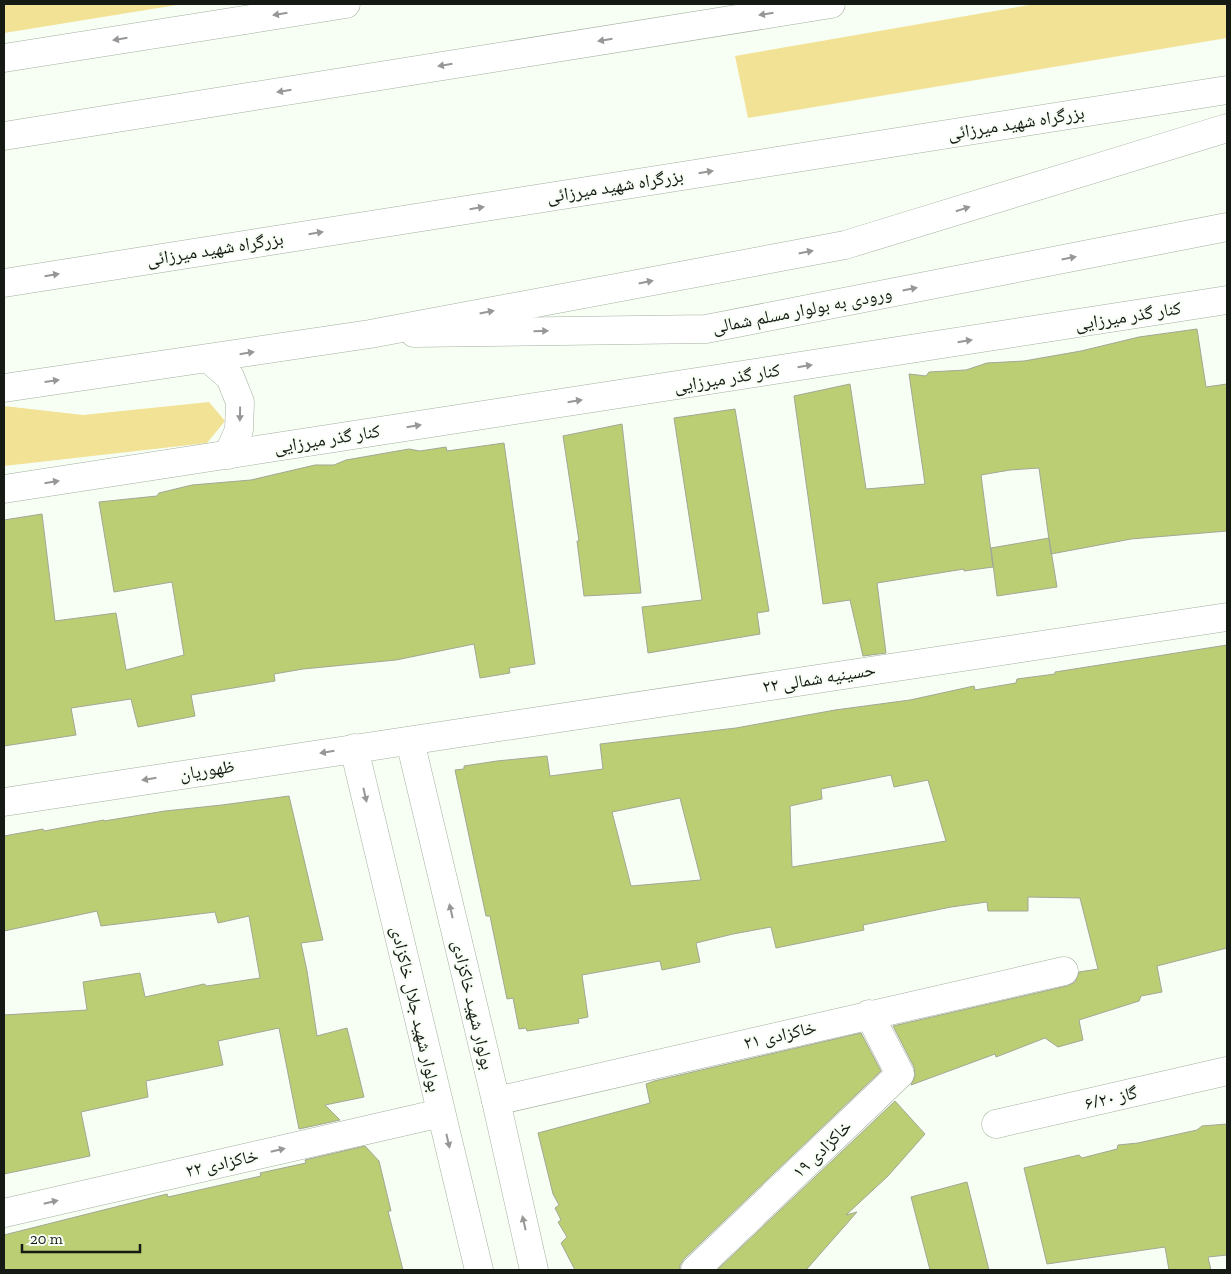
<svg xmlns="http://www.w3.org/2000/svg" width="1231" height="1274" font-family="'Zilla Slab','Noto Naskh Arabic',serif">
	<style>
		.green { fill: #f2e296 }
		.building { fill: #bcce73; stroke: #a3a795; fill-rule: evenodd }
		.lines { fill: none; stroke-linecap: round; stroke-linejoin: round }
		.street-casing { stroke: #a3b0a0; stroke-width: 29 }
		.secondary-casing { stroke: #a3b0a0; stroke-width: 29 }
		.highway-casing { stroke: #a3b0a0; stroke-width: 29 }
		.street { stroke: #fff; stroke-width: 28 }
		.secondary { stroke: #fff; stroke-width: 28 }
		.highway { stroke: #fff; stroke-width: 28 }
		.oneway { fill: #969895 }
		.labels { text-anchor: middle; dominant-baseline: central; stroke-width: 4; stroke-linejoin: round; paint-order: stroke }
		.street-label { font-size: 18px; fill: #151a14; stroke: #f7fef4 }
	</style>
	<rect width="100%" height="100%" fill="#f7fef4"/>
	<!-- green -->
	<path class="green" d="M 4,4 L 183,4 L 4,33 Z
		M 1035,4 L 1227,4 L 1227,38 L 748,118 L 735,56 Z
		M 209,402 L 225,421 L 207,443 L 4,466 L 4,406 L 83,415 Z"/>
	<!-- building -->
	<path class="building" d="M 1197,329 L 1206,387 L 1227,384 L 1227,531 L 1131,539 L 1051,554 L 1039,468 L 1010,470 L 981,475 L 993,567 L 964,571 L 964,569 L 877,583 L 886,653 L 863,656 L 850,600 L 823,604 L 794,396 L 850,384 L 866,489 L 925,484 L 909,374 L 926,376 L 929,372 L 966,370 L 987,363 L 1024,361 L 1081,351 L 1139,337 Z
		M 735,409 L 769,611 L 757,613 L 760,634 L 648,653 L 642,607 L 702,600 L 674,418 Z
		M 622,424 L 641,593 L 584,596 L 577,541 L 579,541 L 563,436 Z
		M 504,443 L 535,664 L 509,668 L 510,673 L 480,678 L 474,644 L 396,660 L 303,669 L 274,674 L 275,681 L 191,695 L 195,716 L 138,727 L 131,699 L 71,708 L 76,735 L 4,746 L 4,520 L 42,514 L 55,621 L 116,613 L 126,670 L 184,655 L 172,582 L 114,592 L 99,502 L 157,496 L 159,493 L 192,485 L 251,480 L 315,465 L 334,465 L 346,460 L 409,449 L 420,451 L 446,447 L 447,451 Z
		M 1049,538 L 1057,587 L 997,596 L 991,548 Z
		M 1227,645 L 1227,948 L 1157,966 L 1162,992 L 1141,996 L 1139,1001 L 1079,1020 L 1083,1040 L 1058,1047 L 1045,1038 L 996,1057 L 995,1054 L 911,1085 L 915,1076 L 914,1067 L 893,1026 L 1067,986 L 1075,982 L 1079,972 L 1098,969 L 1080,898 L 1028,897 L 1028,911 L 988,911 L 987,902 L 951,907 L 863,925 L 864,930 L 776,948 L 771,927 L 733,934 L 696,943 L 700,962 L 662,970 L 660,961 L 582,975 L 588,1017 L 578,1019 L 579,1023 L 527,1031 L 526,1028 L 519,1029 L 513,998 L 507,999 L 490,916 L 486,916 L 455,770 L 464,769 L 464,766 L 497,761 L 547,756 L 550,776 L 603,769 L 600,744 L 736,728 L 835,710 L 910,700 L 974,686 L 975,690 L 1016,683 L 1017,679 L 1055,674 L 1055,672 ZM 891,775 L 894,787 L 928,780 L 946,841 L 792,867 L 790,806 L 822,799 L 821,789 ZM 680,798 L 701,880 L 631,886 L 612,812 Z
		M 289,796 L 323,940 L 301,943 L 307,971 L 317,1036 L 347,1028 L 364,1097 L 325,1105 L 340,1120 L 299,1129 L 279,1028 L 218,1041 L 223,1065 L 146,1081 L 148,1097 L 81,1112 L 90,1156 L 4,1174 L 4,1015 L 87,1010 L 83,982 L 140,973 L 145,997 L 204,984 L 207,986 L 260,978 L 249,916 L 218,923 L 215,912 L 101,926 L 97,911 L 4,931 L 4,836 L 43,829 L 44,831 L 104,820 L 104,821 L 165,811 L 222,805 Z
		M 861,1033 L 881,1071 L 684,1259 L 680,1265 L 680,1270 L 575,1270 L 561,1243 L 567,1237 L 558,1222 L 561,1220 L 555,1208 L 559,1205 L 553,1194 L 538,1133 L 650,1103 L 646,1084 L 654,1081 Z
		M 895,1101 L 925,1134 L 888,1176 L 846,1215 L 857,1212 L 806,1270 L 717,1270 Z
		M 1227,1124 L 1227,1255 L 1208,1257 L 1211,1270 L 1169,1270 L 1165,1247 L 1047,1264 L 1024,1168 L 1079,1155 L 1082,1158 L 1117,1149 L 1118,1145 L 1138,1143 L 1197,1130 L 1202,1126 Z
		M 365,1146 L 379,1161 L 391,1211 L 388,1211 L 403,1270 L 4,1270 L 4,1235 L 167,1194 L 168,1197 L 261,1176 L 260,1173 L 306,1163 L 305,1160 Z
		M 967,1182 L 989,1270 L 930,1270 L 911,1197 Z"/>
	<g class="lines">
		<defs>
			<path id="street" d="M 4,489 L 1227,300
				M 4,802 L 1227,617
				M 496,1101 L 1064,971
				M 996,1124 L 1227,1071
				M 4,1213 L 441,1113
				M 695,1270 L 900,1074 L 869,1014"/>
			<path id="secondary" d="M 414,333 L 706,329 L 1227,227
				M 410,741 L 496,1101 L 534,1270
				M 354,748 L 479,1270"/>
			<path id="highway" d="M 4,58 L 346,4
				M 4,136 L 831,4
				M 4,283 L 1227,90
				M 209,359 L 230,377 L 240,402 L 239,430 L 228,455
				M 4,388 L 370,334 L 845,245 L 1227,128"/>
		</defs>
		<!-- street casing -->
		<use href="#street" class="street-casing"/>
		<!-- secondary casing -->
		<use href="#secondary" class="secondary-casing"/>
		<!-- highway casing -->
		<use href="#highway" class="highway-casing"/>
		<!-- street -->
		<use href="#street" class="street"/>
		<!-- secondary -->
		<use href="#secondary" class="secondary"/>
		<!-- highway -->
		<use href="#highway" class="highway"/>
	</g>
	<!-- one-way arrows -->
	<defs><path id="oneway-solid" d="M-6-.8H1V-3.2L6.5 0L1 3.2V.8H-6Z" transform="scale(1.25)"/></defs>
	<g class="oneway">
		<use href="#oneway-solid" transform="translate(280 14) rotate(171)"/>
		<use href="#oneway-solid" transform="translate(766 14) rotate(171)"/>
		<use href="#oneway-solid" transform="translate(120 39) rotate(171)"/>
		<use href="#oneway-solid" transform="translate(605 40) rotate(171)"/>
		<use href="#oneway-solid" transform="translate(445 65) rotate(171)"/>
		<use href="#oneway-solid" transform="translate(284 91) rotate(171)"/>
		<use href="#oneway-solid" transform="translate(706 172) rotate(-9)"/>
		<use href="#oneway-solid" transform="translate(477 208) rotate(-9)"/>
		<use href="#oneway-solid" transform="translate(963 209) rotate(-17)"/>
		<use href="#oneway-solid" transform="translate(316 233) rotate(-9)"/>
		<use href="#oneway-solid" transform="translate(806 252) rotate(-11)"/>
		<use href="#oneway-solid" transform="translate(1069 258) rotate(-11)"/>
		<use href="#oneway-solid" transform="translate(52 275) rotate(-9)"/>
		<use href="#oneway-solid" transform="translate(646 282) rotate(-11)"/>
		<use href="#oneway-solid" transform="translate(910 289) rotate(-11)"/>
		<use href="#oneway-solid" transform="translate(487 312) rotate(-11)"/>
		<use href="#oneway-solid" transform="translate(541 331) rotate(-1)"/>
		<use href="#oneway-solid" transform="translate(965 341) rotate(-9)"/>
		<use href="#oneway-solid" transform="translate(247 353) rotate(-9)"/>
		<use href="#oneway-solid" transform="translate(805 366) rotate(-9)"/>
		<use href="#oneway-solid" transform="translate(52 381) rotate(-8)"/>
		<use href="#oneway-solid" transform="translate(575 401) rotate(-9)"/>
		<use href="#oneway-solid" transform="translate(240 414) rotate(91)"/>
		<use href="#oneway-solid" transform="translate(414 426) rotate(-9)"/>
		<use href="#oneway-solid" transform="translate(52 482) rotate(-9)"/>
		<use href="#oneway-solid" transform="translate(327 752) rotate(171)"/>
		<use href="#oneway-solid" transform="translate(149 779) rotate(171)"/>
		<use href="#oneway-solid" transform="translate(365 795) rotate(77)"/>
		<use href="#oneway-solid" transform="translate(451 911) rotate(-103)"/>
		<use href="#oneway-solid" transform="translate(448 1141) rotate(77)"/>
		<use href="#oneway-solid" transform="translate(278 1150) rotate(-13)"/>
		<use href="#oneway-solid" transform="translate(51 1202) rotate(-13)"/>
		<use href="#oneway-solid" transform="translate(524 1223) rotate(-103)"/>
	</g>
	<g class="labels">
		<!-- street labels -->
		<g class="street-label">
			<text transform="translate(1016 123) rotate(-9)">بزرگراه شهید میرزائی</text>
			<text transform="translate(615 186) rotate(-9)">بزرگراه شهید میرزائی</text>
			<text transform="translate(215 249) rotate(-9)">بزرگراه شهید میرزائی</text>
			<text transform="translate(802 310) rotate(-11)">ورودی به بولوار مسلم شمالی</text>
			<text transform="translate(1128 316) rotate(-9)">کنار گذر میرزایی</text>
			<text transform="translate(727 378) rotate(-9)">کنار گذر میرزایی</text>
			<text transform="translate(327 439) rotate(-9)">کنار گذر میرزایی</text>
			<text transform="translate(819 678) rotate(-9)">حسینیه شمالی ۲۲</text>
			<text transform="translate(207 770) rotate(-9)">ظهوریان</text>
			<text transform="translate(473 1005) rotate(77)">بولوار شهید خاکزادی</text>
			<text transform="translate(416 1009) rotate(77)">بولوار شهید جلال خاکزادی</text>
			<text transform="translate(780 1035) rotate(-13)">خاکزادی ۲۱</text>
			<text transform="translate(1111 1098) rotate(-13)">گاز ۶/۲۰</text>
			<text transform="translate(822 1149) rotate(-44)">خاکزادی ۱۹</text>
			<text transform="translate(222 1163) rotate(-13)">خاکزادی ۲۲</text>
		</g>
	</g>
	<!-- border -->
	<rect width="1231" height="1274" fill="none" stroke="#151a14" stroke-width="10"/>
	<!-- scale -->
	<path d="M22 1244v8h118v-8" fill="none" stroke="#151a14" stroke-width="2.5"/>
	<text x="30" y="1244" font-size="15" fill="#151a14" stroke="#f7fef4" stroke-width="4" paint-order="stroke">20 m</text>
</svg>
